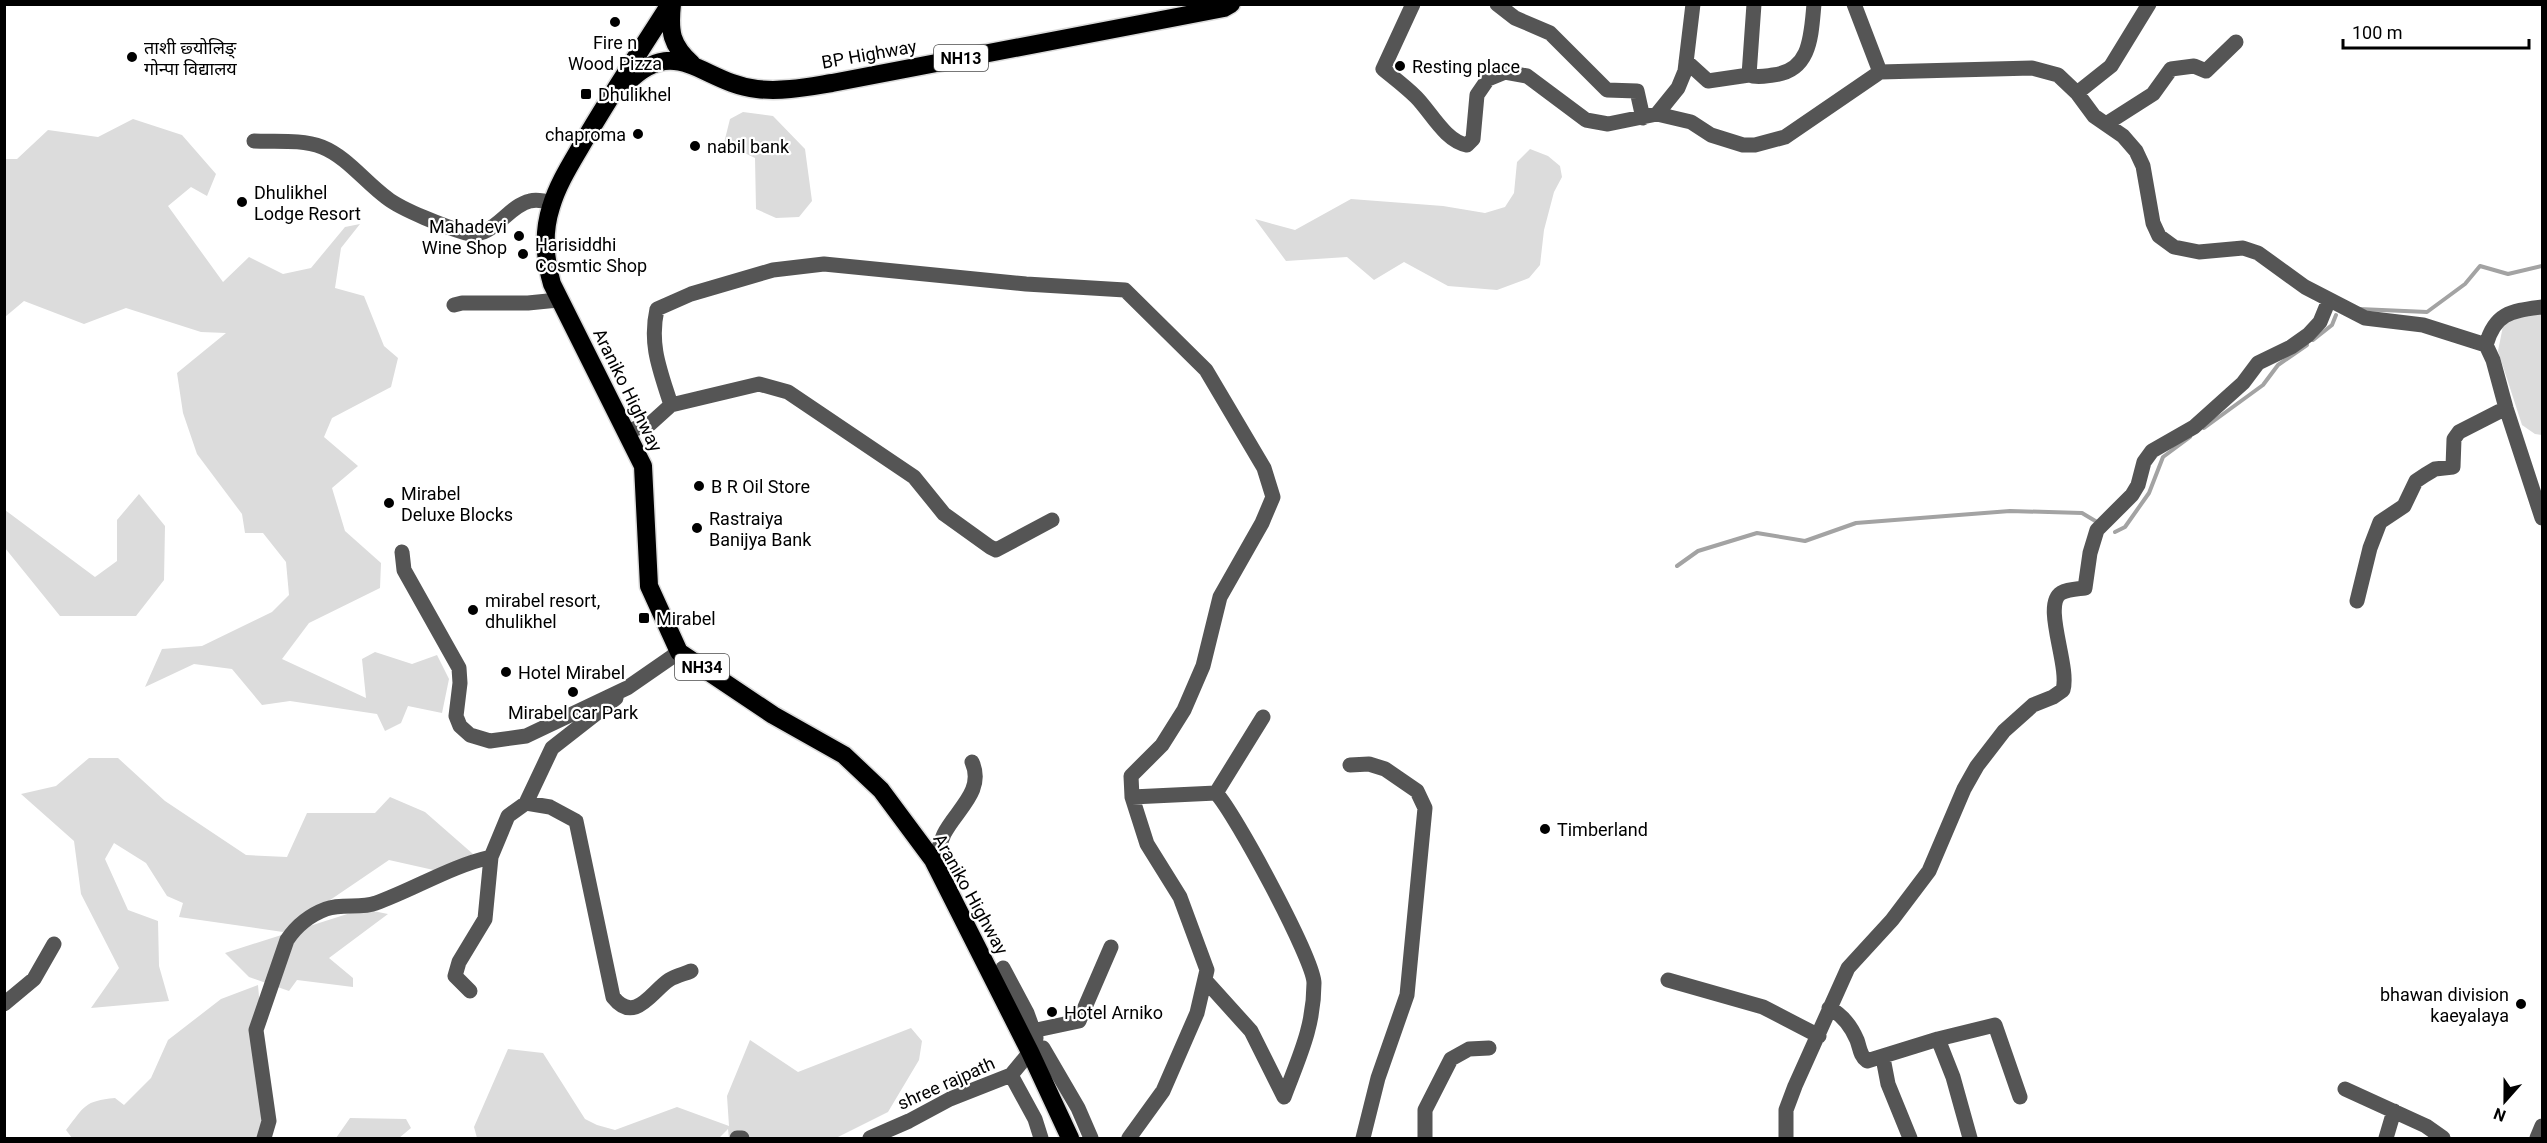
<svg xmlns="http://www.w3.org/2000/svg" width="2547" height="1143" font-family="Roboto,'Noto Sans Devanagari',sans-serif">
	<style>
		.green { fill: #dcdcdc }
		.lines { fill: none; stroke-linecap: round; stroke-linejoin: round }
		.stream { stroke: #a3a3a3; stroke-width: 4 }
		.highway-casing { stroke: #dbdbdb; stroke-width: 21 }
		.minor { stroke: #555; stroke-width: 15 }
		.highway { stroke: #000; stroke-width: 18 }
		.poi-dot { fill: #000; stroke: #fff; stroke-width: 2 }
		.labels { text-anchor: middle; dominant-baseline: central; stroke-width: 4.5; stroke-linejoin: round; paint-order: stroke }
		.shield { fill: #fff; stroke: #4c4c4c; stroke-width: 1.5 }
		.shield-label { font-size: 16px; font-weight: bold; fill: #000 }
		.poi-label { font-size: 18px; fill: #000; stroke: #fff; text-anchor: start }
		.street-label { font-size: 18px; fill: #000; stroke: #fff }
	</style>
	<rect width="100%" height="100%" fill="#fff"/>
	<!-- green -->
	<path class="green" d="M 743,112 L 773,116 L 805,149 L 812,201 L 799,217 L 776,218 L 756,209 L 755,158 L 724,143 L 730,119 Z
		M 133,119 L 182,135 L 216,174 L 207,196 L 191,187 L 168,206 L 223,282 L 249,257 L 283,274 L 311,268 L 345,227 L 360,224 L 341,248 L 335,288 L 364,296 L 384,346 L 398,358 L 391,387 L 332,418 L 324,437 L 358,466 L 332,488 L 345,531 L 381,563 L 380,588 L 309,623 L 282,659 L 366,698 L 362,659 L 375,652 L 412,664 L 437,655 L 449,679 L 442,713 L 408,706 L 401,723 L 385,731 L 377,714 L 290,701 L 262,705 L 232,669 L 194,664 L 145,687 L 162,649 L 202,646 L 272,612 L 289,595 L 286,562 L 263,533 L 245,533 L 242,514 L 197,454 L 183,413 L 177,373 L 226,333 L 201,332 L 126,308 L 84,324 L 24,301 L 5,317 L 5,159 L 17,159 L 48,130 L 98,137 Z
		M 1530,149 L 1548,156 L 1560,166 L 1562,177 L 1554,192 L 1544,230 L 1540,265 L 1529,278 L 1497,290 L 1448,286 L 1404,262 L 1374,280 L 1347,257 L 1286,261 L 1255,219 L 1295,230 L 1351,199 L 1443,206 L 1485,213 L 1505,207 L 1514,193 L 1517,162 Z
		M 2542,313 L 2542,435 L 2535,434 L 2522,425 L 2498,351 L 2503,326 L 2511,319 Z
		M 139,494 L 165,526 L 164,580 L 136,616 L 60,616 L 5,548 L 5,510 L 95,577 L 117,561 L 117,520 Z
		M 89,758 L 118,758 L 165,801 L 246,855 L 287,857 L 307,813 L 375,813 L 390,797 L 425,812 L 473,854 L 438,871 L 389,860 L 283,932 L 179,917 L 183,903 L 167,896 L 146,863 L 114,843 L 105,859 L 128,910 L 158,921 L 159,966 L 169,1001 L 91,1008 L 119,968 L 81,894 L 74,841 L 21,794 L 56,786 Z
		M 363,909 L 388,914 L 329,958 L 353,978 L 353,987 L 297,980 L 289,991 L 249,977 L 225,953 Z
		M 258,985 L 262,1031 L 263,1138 L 72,1138 L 66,1130 C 85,1106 84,1101 115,1098 L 124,1105 L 151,1078 L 168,1040 L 221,999 Z
		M 911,1028 L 922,1041 L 919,1060 L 888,1112 L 836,1138 L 729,1138 L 728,1129 L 719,1138 L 477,1138 L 474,1127 L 508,1049 L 543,1053 L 585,1119 L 597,1125 L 615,1130 L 677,1107 L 729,1126 L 727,1096 L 750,1040 L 798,1072 Z
		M 350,1118 L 406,1119 L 411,1128 L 399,1138 L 336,1138 Z"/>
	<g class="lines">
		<!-- stream -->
		<path class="stream" d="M 2359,309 L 2427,312 L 2465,284 L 2480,266 L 2508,274 L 2542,266
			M 2313,340 L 2332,325 L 2336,315
			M 2204,428 L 2263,385 L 2278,365 L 2307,345
			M 2115,532 L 2125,527 L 2149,493 L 2163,457 L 2190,437
			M 1677,566 L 1698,551 L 1757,533 L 1805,541 L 1856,523 L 2010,511 L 2082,513 L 2097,522"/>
		<defs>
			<path id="highway" d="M 670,4 C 641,50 611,94 584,141 C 572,162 558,183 551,207 C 543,232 545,260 552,284 L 643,466 L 649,586 L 679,652 L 773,715 L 844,755 L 881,790 L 933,860 L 1030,1052 L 1070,1138
				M 672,4 C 669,32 671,45 692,64
				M 626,84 C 677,32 702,83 757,89 C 782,92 807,87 832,83 L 1224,8 L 1231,4"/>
		</defs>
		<!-- highway casing -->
		<use href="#highway" class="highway-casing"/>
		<!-- minor -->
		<path class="minor" d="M 1413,4 L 1383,69 C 1394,78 1406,87 1416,97 C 1431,112 1445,141 1467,145 L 1473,139 L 1477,95 L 1488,79 L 1505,72 L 1527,76 L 1586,120 L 1608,124 L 1657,114 L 1691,122 L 1711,135 L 1743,145 L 1755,145 L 1785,137 L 1880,72 L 2032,68 L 2058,75 L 2077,93 L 2094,116 L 2123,136 L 2136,151 L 2143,166 L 2153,223 L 2159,236 L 2174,247 L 2199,252 L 2243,248 L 2258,253 L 2305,287 L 2365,318 L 2423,325 L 2486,345
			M 1497,4 L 1515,18 L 1550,33 L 1607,90 L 1637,91 L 1643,118
			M 1854,4 L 1880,72
			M 1686,61 L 1708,81 L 1749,75 C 1757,78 1765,76 1773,75 C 1811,71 1811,36 1814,4
			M 1749,75 L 1754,4
			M 2077,93 L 2111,66 L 2149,4
			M 1657,114 L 1678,88 L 1685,71 L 1693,4
			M 2106,124 L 2153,94 L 2171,69 L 2194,66 L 2206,71 L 2236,42
			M 254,141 C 276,142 301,139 322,147 C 347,157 365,182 387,198 C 402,210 446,227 466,233 C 493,240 507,206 530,201 C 537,199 545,201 552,203
			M 454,305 L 462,303 L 528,303 L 558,300
			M 2486,345 L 2493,360 L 2506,408 L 2542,518
			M 2486,345 C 2495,312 2512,311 2542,307
			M 671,405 C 660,370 649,345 657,309 L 691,294 L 773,270 L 824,264 L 1026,284 L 1125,290 L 1206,370 L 1264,468 L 1273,497 L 1262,523 L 1220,597 L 1203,666 L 1184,710 L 1162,745 L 1131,776 L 1132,797
			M 625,432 L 650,424 L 671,405 L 759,384 L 788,392 L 914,477 L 944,514 L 990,547 L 996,550 L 1052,520
			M 402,552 L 404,570 L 459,668 L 460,683 L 456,716 L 460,726 L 470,735 L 490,741 L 526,736 L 627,688 L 679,652
			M 2357,601 L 2370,548 L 2380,522 L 2404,506 L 2416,481 L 2425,475 L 2435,469 L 2453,467 L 2454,439 L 2459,432 L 2506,408
			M 1350,765 L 1369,764 L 1385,769 L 1417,791 L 1425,808 L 1407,995 L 1378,1078 L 1363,1138
			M 1216,793 C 1235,813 1314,960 1314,983 C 1314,1027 1299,1057 1284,1097
			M 526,803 L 552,748 L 616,698
			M 933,860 C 939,851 940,843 944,834 C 956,810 985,791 972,762
			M 1003,968 L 1027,1013 L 1036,1038
			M 1205,980 L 1251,1031 L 1284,1097
			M 1668,980 L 1763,1007 L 1819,1036
			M 470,991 L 455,976 L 459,962 L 485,919 L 491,857 L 508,816 L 526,803 L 550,807 L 576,821 L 613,997 C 635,1025 652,991 669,980 C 675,976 684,974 691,971
			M 4,1004 L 34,979 L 54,944
			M 1829,1008 C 1843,1015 1851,1026 1857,1040 C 1860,1048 1860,1056 1867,1061 L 1938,1039 L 1995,1025 L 2020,1097
			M 1032,1031 L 1079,1021 L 1111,947
			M 1938,1039 L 1953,1077 L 1970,1138
			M 1883,1058 L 1888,1084 L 1910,1138
			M 1011,1075 L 1035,1119 L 1041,1138
			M 2345,1089 L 2426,1126 L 2443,1138
			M 264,1138 L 269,1121 L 256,1030 L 287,940 C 297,925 310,915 326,909 C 342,903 361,909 376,903 C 415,889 451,866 491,857
			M 737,1138 L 742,1138
			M 870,1138 L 909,1121 L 950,1099 L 1011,1075 L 1030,1052 L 1043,1048 L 1078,1108 L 1091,1138
			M 1129,1138 L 1163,1091 L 1197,1013 L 1207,970 L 1180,897 L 1147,844 L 1132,797 L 1216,793 L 1263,717
			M 1425,1138 L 1425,1110 L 1451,1059 L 1469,1049 L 1489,1048
			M 1786,1138 L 1786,1110 L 1795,1086 L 1848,968 L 1892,920 L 1929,871 L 1964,789 L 1977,766 L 2004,731 L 2033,705 L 2053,697 L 2063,690 C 2070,666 2042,605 2061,593 C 2068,589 2077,589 2085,588 L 2090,553 L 2097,530 L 2132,495 L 2138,485 L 2144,462 L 2152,451 L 2194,427 L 2243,383 L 2258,363 L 2291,347 L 2308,335 L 2320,322 L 2329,300
			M 2386,1138 L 2394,1111
			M 2537,1138 L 2542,1126"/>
		<!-- highway -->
		<use href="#highway" class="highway"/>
	</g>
	<!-- markers -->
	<g class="poi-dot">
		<circle cx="615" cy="22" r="6"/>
		<circle cx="132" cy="57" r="6"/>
		<circle cx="1400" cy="66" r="6"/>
		<rect x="580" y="88" width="12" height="12" rx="3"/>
		<circle cx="638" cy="134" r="6"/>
		<circle cx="695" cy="146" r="6"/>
		<circle cx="242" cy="202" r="6"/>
		<circle cx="519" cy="236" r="6"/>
		<circle cx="523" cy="254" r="6"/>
		<circle cx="699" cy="486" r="6"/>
		<circle cx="389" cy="503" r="6"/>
		<circle cx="697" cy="528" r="6"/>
		<circle cx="473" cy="610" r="6"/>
		<rect x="638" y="612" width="12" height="12" rx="3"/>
		<circle cx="506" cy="672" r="6"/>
		<circle cx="573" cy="692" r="6"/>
		<circle cx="1545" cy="829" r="6"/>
		<circle cx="2521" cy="1004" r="6"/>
		<circle cx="1052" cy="1012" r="6"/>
	</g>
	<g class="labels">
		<!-- shield labels -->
		<g class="shield">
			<rect x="934" y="45" width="54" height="26" rx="4.5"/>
			<rect x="675" y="654" width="54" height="26" rx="4.5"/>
		</g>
		<g class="shield-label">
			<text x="961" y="58">NH13</text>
			<text x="702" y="667">NH34</text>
		</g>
		<!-- poi labels -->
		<g class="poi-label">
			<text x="615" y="42" text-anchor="middle">Fire n<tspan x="615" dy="21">Wood Pizza</tspan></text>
			<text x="144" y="47">ताशी छ्‍योलिङ्<tspan x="144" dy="21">गोन्पा विद्यालय</tspan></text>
			<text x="1412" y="66">Resting place</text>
			<text x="598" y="94">Dhulikhel</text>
			<text x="626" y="134" text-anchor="end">chaproma</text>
			<text x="707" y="146">nabil bank</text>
			<text x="254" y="192">Dhulikhel<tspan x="254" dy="21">Lodge Resort</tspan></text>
			<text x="507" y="226" text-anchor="end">Mahadevi<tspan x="507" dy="21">Wine Shop</tspan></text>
			<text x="535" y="244">Harisiddhi<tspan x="535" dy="21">Cosmtic Shop</tspan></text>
			<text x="711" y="486">B R Oil Store</text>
			<text x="401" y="493">Mirabel<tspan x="401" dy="21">Deluxe Blocks</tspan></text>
			<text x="709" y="518">Rastraiya<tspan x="709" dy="21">Banijya Bank</tspan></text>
			<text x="485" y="600">mirabel resort,<tspan x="485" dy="21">dhulikhel</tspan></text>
			<text x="656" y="618">Mirabel</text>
			<text x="518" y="672">Hotel Mirabel</text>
			<text x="573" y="712" text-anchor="middle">Mirabel car Park</text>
			<text x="1557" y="829">Timberland</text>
			<text x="2509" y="994" text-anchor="end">bhawan division<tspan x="2509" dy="21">kaeyalaya</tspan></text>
			<text x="1064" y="1012">Hotel Arniko</text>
		</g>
		<!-- street labels -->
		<g class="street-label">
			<text transform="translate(869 54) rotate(-10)">BP Highway</text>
			<text transform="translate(628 390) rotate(64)">Araniko Highway</text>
			<text transform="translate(971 894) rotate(61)">Araniko Highway</text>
			<text transform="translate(946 1083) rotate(-24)">shree rajpath</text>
		</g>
	</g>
	<!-- border -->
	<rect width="2547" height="1143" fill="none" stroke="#000000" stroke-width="12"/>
	<!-- north arrow -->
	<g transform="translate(2505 1101) rotate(201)" stroke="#ffffff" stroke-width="4.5" paint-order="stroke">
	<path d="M0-4.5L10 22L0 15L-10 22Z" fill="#000000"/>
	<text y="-9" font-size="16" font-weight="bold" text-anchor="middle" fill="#000000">N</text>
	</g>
	<!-- scale -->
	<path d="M2343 39v9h186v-9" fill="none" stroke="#000000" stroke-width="3"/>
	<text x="2352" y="39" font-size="18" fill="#000000" stroke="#ffffff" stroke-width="4.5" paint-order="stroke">100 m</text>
</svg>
